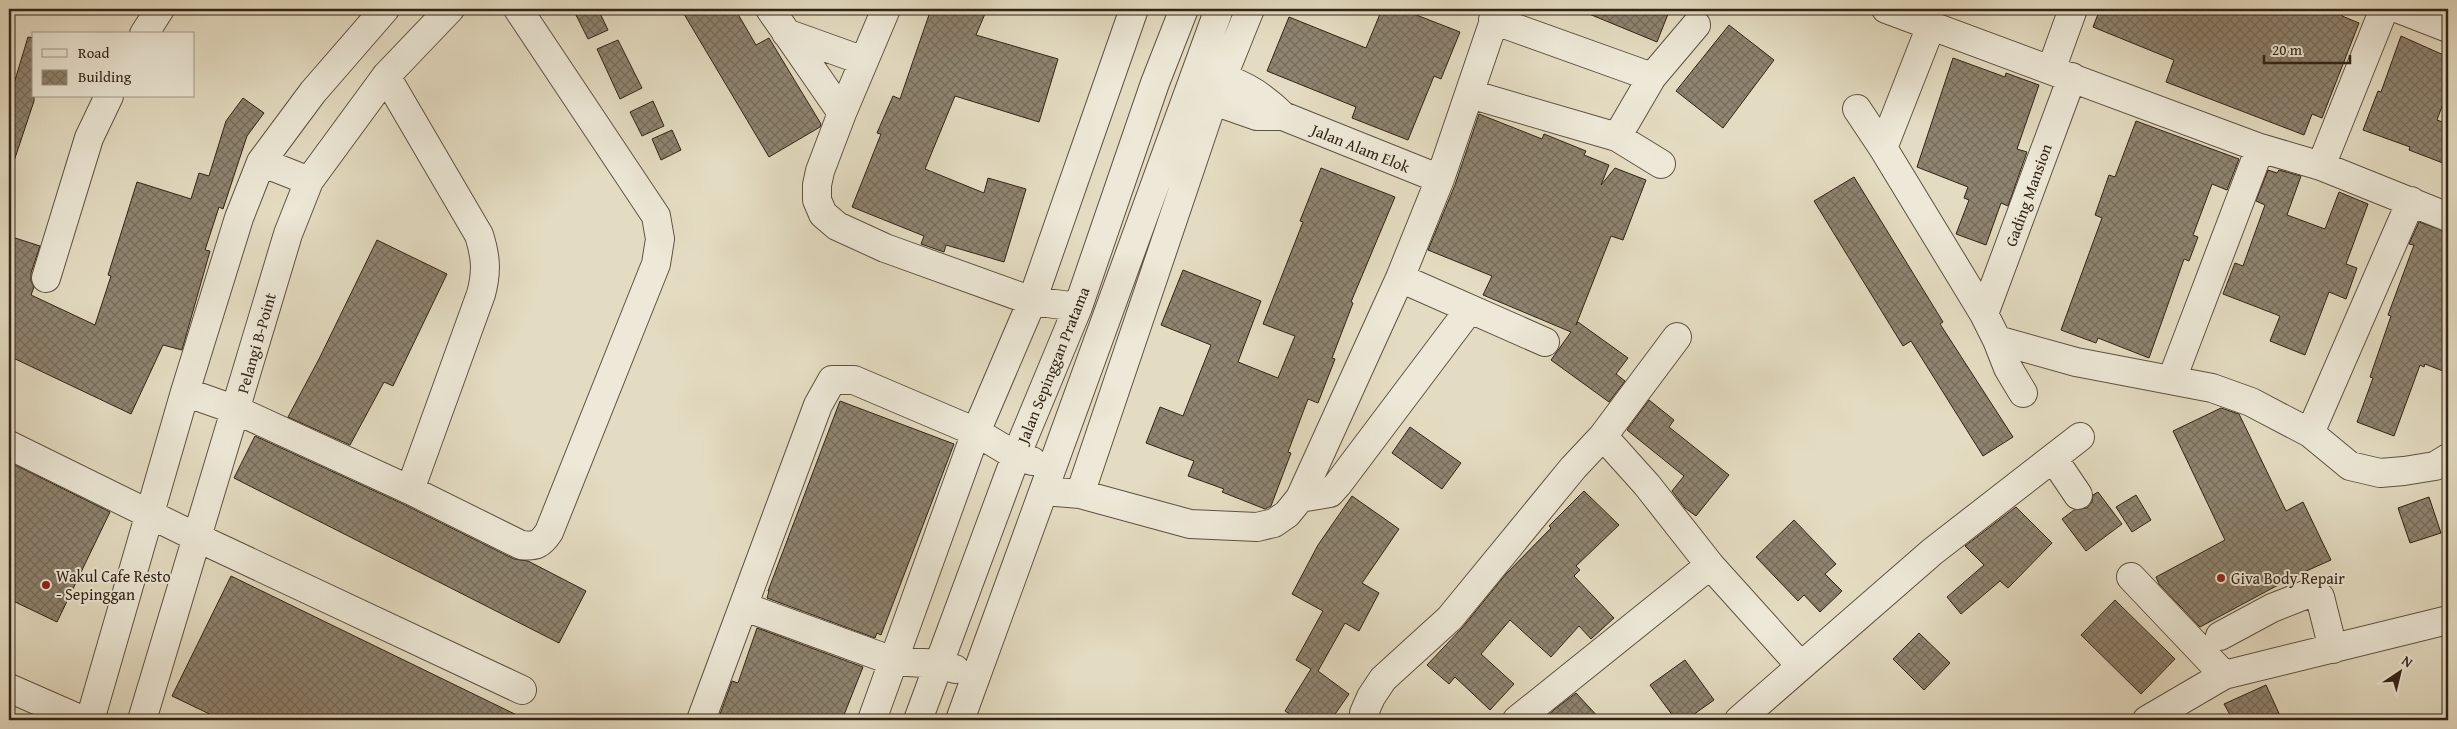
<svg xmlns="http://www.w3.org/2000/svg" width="2457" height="729" font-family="'Gentium Book Plus',serif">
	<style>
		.building { fill: url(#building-cross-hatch); stroke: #322417 }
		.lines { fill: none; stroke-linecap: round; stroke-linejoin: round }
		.minor-casing { stroke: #5e5242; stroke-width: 30 }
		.minor { stroke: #ede8d7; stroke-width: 28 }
		.poi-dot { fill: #8f2418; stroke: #ede8d7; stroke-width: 2 }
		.labels { text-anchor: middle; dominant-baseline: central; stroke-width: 4; stroke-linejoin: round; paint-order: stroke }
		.street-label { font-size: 16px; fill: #322417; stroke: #ede8d7 }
		.poi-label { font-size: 16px; fill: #322417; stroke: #ede8d7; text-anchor: start }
	</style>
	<defs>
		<pattern id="building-cross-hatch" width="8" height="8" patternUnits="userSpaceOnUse" patternTransform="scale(1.25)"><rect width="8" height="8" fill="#8f8470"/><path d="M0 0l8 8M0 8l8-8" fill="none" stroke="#756c5b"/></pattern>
	</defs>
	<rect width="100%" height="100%" fill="#e4dcc2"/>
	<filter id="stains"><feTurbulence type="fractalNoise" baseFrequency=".004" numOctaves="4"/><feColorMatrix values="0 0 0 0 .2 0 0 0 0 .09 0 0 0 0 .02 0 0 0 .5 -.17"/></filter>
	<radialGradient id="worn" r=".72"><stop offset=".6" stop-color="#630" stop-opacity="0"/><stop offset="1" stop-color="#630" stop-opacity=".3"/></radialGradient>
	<!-- building -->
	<path class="building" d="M 589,9 L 598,9 L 608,30 L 588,39 L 576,15 Z
		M 681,9 L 735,9 L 756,45 L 769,38 L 821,124 L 820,127 L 769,157 Z
		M 931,9 L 987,9 L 976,35 L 1058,59 L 1039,122 L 955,96 L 925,169 L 984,193 L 988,178 L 1026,189 L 1004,262 L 946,245 L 944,252 L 921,244 L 924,236 L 852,207 L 881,134 L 877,133 L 893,96 L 900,99 Z
		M 1382,9 L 1401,9 L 1460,32 L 1441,79 L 1434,76 L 1408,140 L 1352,118 L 1356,107 L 1267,71 L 1289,17 L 1366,48 Z
		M 1577,9 L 1670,9 L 1657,42 Z
		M 2100,9 L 2345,9 L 2342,16 L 2359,23 L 2322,118 L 2312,114 L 2304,135 L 2166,82 L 2174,60 L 2093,27 Z
		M 1729,25 L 1774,60 L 1723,128 L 1676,91 Z
		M 2401,36 L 2448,57 L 2448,90 L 2437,120 L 2448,124 L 2448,165 L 2409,150 L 2410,147 L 2363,130 L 2378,91 L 2381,92 Z
		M 28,37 L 34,38 L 34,101 L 13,164 L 9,163 L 9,100 Z
		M 618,40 L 642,88 L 620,99 L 597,49 Z
		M 1953,58 L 2005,77 L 2006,73 L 2039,85 L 2017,149 L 2027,152 L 2008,206 L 2001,203 L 1986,245 L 1956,234 L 1969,200 L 1964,198 L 1968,187 L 1917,167 Z
		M 243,98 L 264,113 L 247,136 L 223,209 L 219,207 L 205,250 L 210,251 L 182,350 L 163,345 L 131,414 L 9,356 L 9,236 L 40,246 L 31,273 L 31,281 L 34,287 L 31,295 L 95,325 L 111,276 L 108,275 L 137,182 L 191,199 L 199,173 L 209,176 L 226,121 Z
		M 653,101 L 664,126 L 642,136 L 630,112 Z
		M 1479,114 L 1542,139 L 1544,134 L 1586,151 L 1584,155 L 1609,165 L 1601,185 L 1615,168 L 1646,180 L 1623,240 L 1611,236 L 1576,325 L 1578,322 L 1628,358 L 1616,374 L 1625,381 L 1609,402 L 1551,360 L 1571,332 L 1483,295 L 1492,276 L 1428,250 L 1455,185 Z
		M 2136,121 L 2239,159 L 2227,190 L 2212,184 L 2193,235 L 2198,237 L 2189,261 L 2184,259 L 2149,358 L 2098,338 L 2096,343 L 2061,330 L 2102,218 L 2095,215 L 2109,175 L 2115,177 Z
		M 672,130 L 681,150 L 661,160 L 652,139 Z
		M 1321,168 L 1395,197 L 1351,302 L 1353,303 L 1332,358 L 1335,359 L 1318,403 L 1308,399 L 1288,452 L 1291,453 L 1271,506 L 1265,509 L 1222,492 L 1224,489 L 1188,476 L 1194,461 L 1146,443 L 1160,407 L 1183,416 L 1211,345 L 1161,325 L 1183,270 L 1261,301 L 1238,362 L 1278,378 L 1295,336 L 1263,324 L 1303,222 L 1300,221 Z
		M 2268,170 L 2277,173 L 2279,170 L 2301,176 L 2287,215 L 2325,229 L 2339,192 L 2368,204 L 2346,264 L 2357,268 L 2346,299 L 2329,292 L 2305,355 L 2270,341 L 2280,316 L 2223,294 L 2235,263 L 2243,266 L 2265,205 L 2256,201 Z
		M 1854,177 L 1943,322 L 1940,324 L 2013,437 L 1983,456 L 1911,341 L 1903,346 L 1814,201 Z
		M 2419,222 L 2448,232 L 2448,373 L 2425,364 L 2424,367 L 2420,365 L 2394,436 L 2357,422 L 2373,378 L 2370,377 L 2391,316 L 2388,315 L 2414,245 L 2409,244 Z
		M 377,240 L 447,274 L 393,386 L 384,382 L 350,445 L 288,417 L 319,359 Z
		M 1649,400 L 1674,420 L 1669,427 L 1729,475 L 1696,516 L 1685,508 L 1672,491 L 1684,476 L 1627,430 Z
		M 840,401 L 954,444 L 881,635 L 877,633 L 875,638 L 767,598 L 769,591 L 768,591 Z
		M 2221,408 L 2239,414 L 2286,511 L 2303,502 L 2331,560 L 2295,576 L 2200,627 L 2159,584 L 2156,577 L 2225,540 L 2173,431 Z
		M 1410,427 L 1461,463 L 1442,489 L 1392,453 Z
		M 255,436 L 403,504 L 514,559 L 528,561 L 586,591 L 559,643 L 234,478 Z
		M 9,462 L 110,512 L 57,622 L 9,599 Z
		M 1584,491 L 1619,525 L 1576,566 L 1580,570 L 1574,576 L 1614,618 L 1591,639 L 1579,626 L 1551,657 L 1510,620 L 1481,654 L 1514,684 L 1490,710 L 1455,677 L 1449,684 L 1427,665 L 1462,628 L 1506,574 L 1551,528 L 1549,526 Z
		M 2098,492 L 2122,524 L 2086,551 L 2062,519 L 2074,510 L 2087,508 L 2092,502 L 2093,495 Z
		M 2136,495 L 2151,520 L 2132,532 L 2116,507 Z
		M 1352,496 L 1399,529 L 1362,583 L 1379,593 L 1359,631 L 1345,623 L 1318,671 L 1349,694 L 1331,720 L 1299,720 L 1285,711 L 1311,669 L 1296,660 L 1323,611 L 1292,594 L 1318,545 Z
		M 2429,497 L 2441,533 L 2410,543 L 2398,508 Z
		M 2016,507 L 2052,543 L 2008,588 L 2000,581 L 1961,614 L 1947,597 L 1984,565 L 1965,546 Z
		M 1794,520 L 1836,564 L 1825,574 L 1842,591 L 1820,612 L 1804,595 L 1798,601 L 1756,557 Z
		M 231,576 L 527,720 L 222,720 L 172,696 Z
		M 2115,600 L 2175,659 L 2141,694 L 2081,635 Z
		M 757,628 L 863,667 L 842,720 L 718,720 L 732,681 L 738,683 Z
		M 1919,633 L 1950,663 L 1924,690 L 1893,659 Z
		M 1685,660 L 1714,700 L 1686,720 L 1676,720 L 1650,685 Z
		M 2266,685 L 2282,720 L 2233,720 L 2224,704 Z
		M 1576,693 L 1601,720 L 1543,720 L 1555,709 Z"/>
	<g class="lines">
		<defs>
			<path id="minor" d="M 770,9 L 842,113 L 820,171 L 817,185 L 817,200 L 823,214 L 837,226 L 885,248 L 1032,301 L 1078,307
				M 1886,9 L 2260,148 L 2321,166 L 2448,217
				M 2399,9 L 2448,28
				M 786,33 L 864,61
				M 144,34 L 160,9
				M 2051,70 L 2073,9
				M 1206,71 C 1239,83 1258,91 1283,116
				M 386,76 L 479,235 C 486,257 487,272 481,294 L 410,490
				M 1652,77 L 1696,25
				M 1470,94 L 1617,137 L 1652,77 L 1493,20
				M 1197,95 L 1257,116 L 1283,116 L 1440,179
				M 1857,109 L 1883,148 L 1984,314 L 1997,340 L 2076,362 L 2212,388 L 2251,402 L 2310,433 L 2350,466 L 2380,473 L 2404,471 L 2435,466 L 2448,458
				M 842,113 L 886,9
				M 1617,137 L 1661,164
				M 1883,148 L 1931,26
				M 261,162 L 309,181
				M 2321,166 L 2384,9
				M 46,278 L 89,138 L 109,96
				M 1400,278 L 1545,342
				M 1984,314 L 2072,77
				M 1997,340 L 2008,368 L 2023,393
				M 2172,379 L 2260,148
				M 185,392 L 236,410 L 410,490 L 521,545 C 536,547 541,544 549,532 L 656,264 L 660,239 L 656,216 L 518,9
				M 2310,433 L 2411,201
				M 1603,436 L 1677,337
				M 9,445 L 196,537 L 522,690
				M 2053,458 L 2078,495
				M 1044,491 L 1080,494 L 1190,524 L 1257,527 L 1274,523 L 1287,514 L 1300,498 L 1400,278 L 1440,179 L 1498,9
				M 1080,494 L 1213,101 L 1250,9
				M 1300,498 L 1330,493 L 1338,484 L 1469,310
				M 2131,577 L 2224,675
				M 745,607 L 893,661 L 939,664 L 955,669
				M 2220,636 L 2272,608 L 2310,593 L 2316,593 L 2320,597 L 2333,649
				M 9,688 L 82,720
				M 90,720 L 185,392 L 239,218 L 261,162 L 313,92 L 385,9
				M 142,720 L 288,234 L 309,181 L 386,76 L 450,9
				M 701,720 L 818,405 L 832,380 L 854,380 L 976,432 L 1016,456 L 1032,461
				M 872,720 L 976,432 L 1032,301 L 1134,9
				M 918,720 L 1016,456 L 1078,307 L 1155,83 L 1184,9
				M 960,720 L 1219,9
				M 1366,720 L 1364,713 L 1371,697 L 1383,679 L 1450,618 L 1573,468 L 1603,436 L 1647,485 L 1710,565 L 1800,665
				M 1517,720 L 1710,565
				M 1739,720 L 1932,552 L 2080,437
				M 2147,720 L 2224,675 L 2448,620"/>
		</defs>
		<!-- minor casing -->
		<use href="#minor" class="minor-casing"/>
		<!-- minor -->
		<use href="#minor" class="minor"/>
	</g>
	<!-- markers -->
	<g class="poi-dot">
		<circle cx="2221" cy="578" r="5"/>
		<circle cx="46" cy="585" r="5"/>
	</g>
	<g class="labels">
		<!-- street labels -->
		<g class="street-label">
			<text transform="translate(1361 148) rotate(22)">Jalan Alam Elok</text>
			<text transform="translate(2028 195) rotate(-70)">Gading Mansion</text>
			<text transform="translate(256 343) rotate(-74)">Pelangi B-Point</text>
			<text transform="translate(1053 365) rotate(-68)">Jalan Sepinggan Pratama</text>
		</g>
		<!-- poi labels -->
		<g class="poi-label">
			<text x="56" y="576">Wakul Cafe Resto<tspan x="56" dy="18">- Sepinggan</tspan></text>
			<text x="2231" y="578">Giva Body Repair</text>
		</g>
	</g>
	<!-- margin -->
	<rect width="2457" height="729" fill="none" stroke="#e4dcc2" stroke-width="30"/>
	<rect x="10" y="10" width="2437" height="709" fill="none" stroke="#322417" stroke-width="2.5"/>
	<rect x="15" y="15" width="2427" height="699" fill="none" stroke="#322417"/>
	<!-- legend -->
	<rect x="32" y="32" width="162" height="65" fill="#ede8d7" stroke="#a29a8a"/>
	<rect x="42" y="49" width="25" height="8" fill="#ede8d7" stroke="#a29a8a"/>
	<text x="78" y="58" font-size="15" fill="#322417">Road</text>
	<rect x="42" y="70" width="25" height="15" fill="url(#building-cross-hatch)" stroke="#a29a8a"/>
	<text x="78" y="82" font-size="15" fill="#322417">Building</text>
	<!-- north arrow -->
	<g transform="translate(2400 672) rotate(35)" stroke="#ede8d7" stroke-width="4" paint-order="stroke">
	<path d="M0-4L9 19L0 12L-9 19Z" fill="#322417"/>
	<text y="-8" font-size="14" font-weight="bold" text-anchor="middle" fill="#322417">N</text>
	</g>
	<!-- scale -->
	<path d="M2264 55v8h86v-8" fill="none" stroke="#322417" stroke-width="2.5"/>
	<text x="2272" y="55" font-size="15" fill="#322417" stroke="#ede8d7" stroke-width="4" paint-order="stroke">20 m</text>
	<rect width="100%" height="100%" filter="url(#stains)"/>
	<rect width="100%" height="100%" fill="url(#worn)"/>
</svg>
